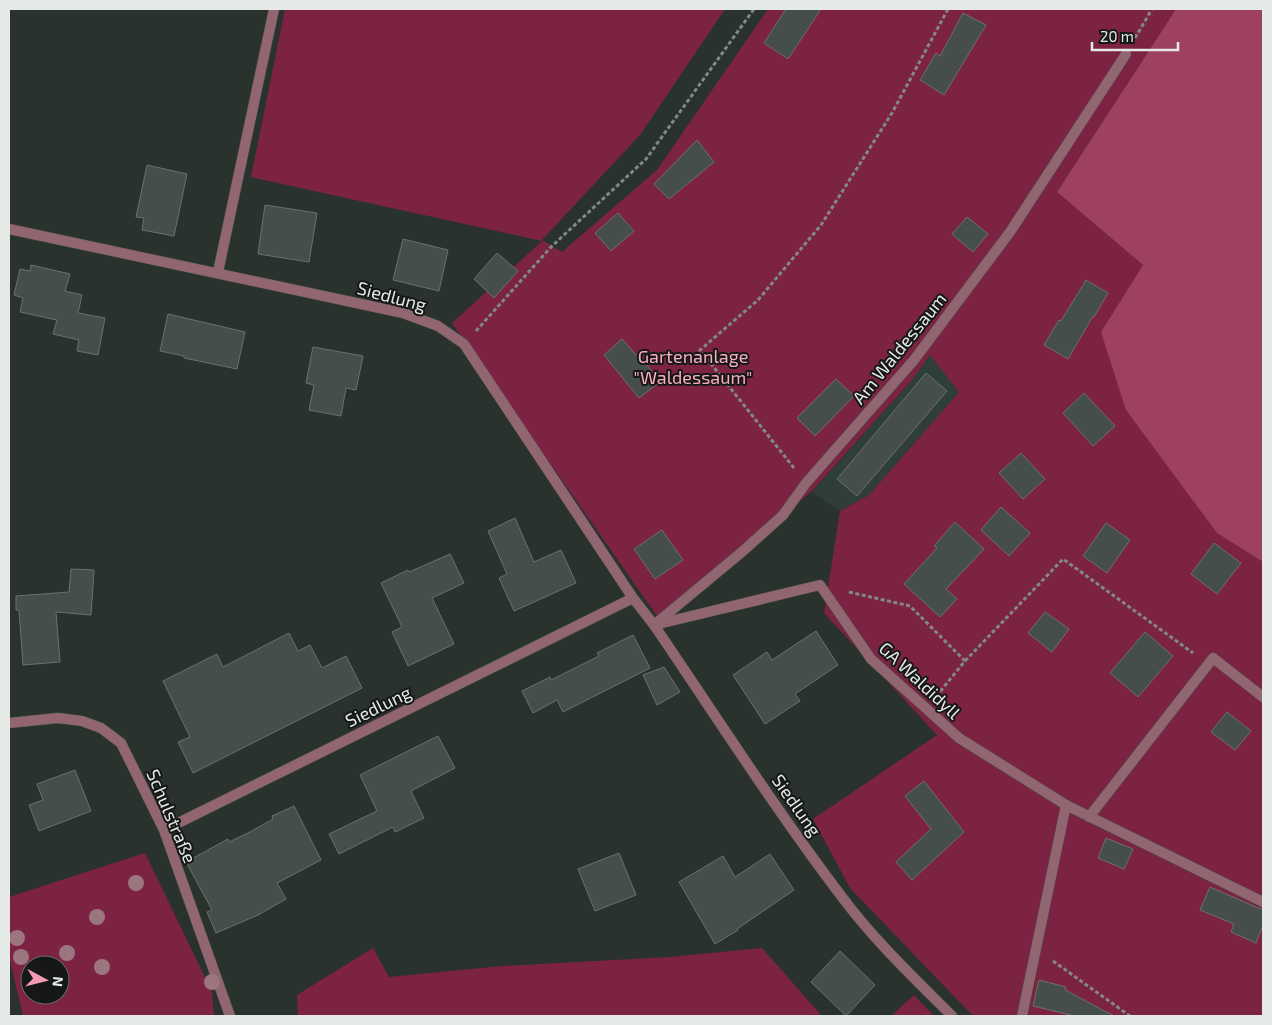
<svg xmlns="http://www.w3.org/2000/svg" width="1272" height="1025" font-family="'Exo 2',sans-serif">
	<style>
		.built { fill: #2f3e36 }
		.green { fill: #7c2343; fill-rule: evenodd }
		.forest { fill: #9d415f }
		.building { fill: #464e4a; stroke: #69726d }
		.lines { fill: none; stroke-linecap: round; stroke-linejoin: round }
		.service-casing { stroke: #484f4b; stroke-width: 11 }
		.minor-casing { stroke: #484f4b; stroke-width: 11 }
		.path { stroke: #828884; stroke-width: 3; stroke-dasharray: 4 2.5; stroke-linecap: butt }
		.service { stroke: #916671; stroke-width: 10 }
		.minor { stroke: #916671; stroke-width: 10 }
		.tree { fill: #9c767e }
		.labels { text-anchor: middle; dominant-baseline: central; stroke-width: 4; stroke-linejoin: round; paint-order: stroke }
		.street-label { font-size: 18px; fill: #e5eae7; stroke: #151816 }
		.park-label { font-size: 18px; fill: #faadc1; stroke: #151816 }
	</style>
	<rect width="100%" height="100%" fill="#2a322d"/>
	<!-- built -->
	<path class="built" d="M 930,354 L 959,392 L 869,495 L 840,511 L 812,492 L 911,381 Z"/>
	<!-- green -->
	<path class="green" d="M 285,9 L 725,9 L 640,135 L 542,240 L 562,252 L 657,170 L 768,9 L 1176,9 L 1057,192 L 1143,265 L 1101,332 L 1217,533 L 1263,562 L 1263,1016 L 973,1016 L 850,888 L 813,819 L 937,735 L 824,613 L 840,511 L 869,495 L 959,392 L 930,355 L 911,381 L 811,492 L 657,616 L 452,323 L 542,241 L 251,177 Z
		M 145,853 L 212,992 L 214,1016 L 23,1016 L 9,956 L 9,897 ZM 30,965 L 60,965 L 60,995 L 30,995 Z
		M 373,948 L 389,977 L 502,966 L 670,957 L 762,948 L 822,1016 L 298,1016 L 297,995 Z
		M 914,995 L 934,1016 L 891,1016 Z"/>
	<!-- forest -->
	<path class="forest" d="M 1176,9 L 1263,9 L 1263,562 L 1217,533 L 1126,410 L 1101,332 L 1143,265 L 1057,192 Z"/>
	<!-- building -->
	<path class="building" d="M 786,9 L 821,9 L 788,59 L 764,43 Z
		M 963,13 L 986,25 L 944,95 L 920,80 L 936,53 L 940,56 Z
		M 697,140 L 714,162 L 669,199 L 654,184 Z
		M 147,165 L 187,174 L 174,236 L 142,230 L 144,218 L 136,217 Z
		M 265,205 L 317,213 L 309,262 L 258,254 Z
		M 618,213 L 634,231 L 611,251 L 595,233 Z
		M 967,217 L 988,234 L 973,252 L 952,234 Z
		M 403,239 L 448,250 L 439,291 L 393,280 Z
		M 497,253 L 518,271 L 494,298 L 474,279 Z
		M 31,265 L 70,274 L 65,291 L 82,295 L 78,313 L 105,318 L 98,355 L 77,351 L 79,340 L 53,334 L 57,320 L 20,312 L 23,298 L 14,295 L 20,269 L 30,271 Z
		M 1086,280 L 1108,293 L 1094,317 L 1093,316 L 1068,359 L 1044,345 L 1059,320 L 1061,321 Z
		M 168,314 L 245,332 L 237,369 L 184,358 L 184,356 L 160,351 Z
		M 622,339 L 636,355 L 638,353 L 660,382 L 639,398 L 604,355 Z
		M 313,347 L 363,356 L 356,390 L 346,388 L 341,416 L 309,410 L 314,385 L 306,383 Z
		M 926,373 L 947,391 L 857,496 L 837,479 Z
		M 836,379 L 854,396 L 815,436 L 797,418 Z
		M 1084,393 L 1115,426 L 1093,446 L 1063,413 Z
		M 1021,453 L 1045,479 L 1023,499 L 999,473 Z
		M 1001,507 L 1030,533 L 1009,556 L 981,530 Z
		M 515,518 L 534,562 L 561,550 L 576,583 L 514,611 L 499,578 L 507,574 L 488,531 Z
		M 955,522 L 984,549 L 946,589 L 957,599 L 940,617 L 904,584 L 937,548 L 934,546 Z
		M 1106,523 L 1130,540 L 1107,573 L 1083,556 Z
		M 662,530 L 683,560 L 655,579 L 634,549 Z
		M 1214,543 L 1241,563 L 1217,594 L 1191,574 Z
		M 450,554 L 464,583 L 432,598 L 454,644 L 408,666 L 392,632 L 402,627 L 381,583 L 408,570 L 409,572 Z
		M 71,569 L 94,570 L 91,615 L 56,612 L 60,662 L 23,665 L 19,610 L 16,610 L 16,596 L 69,592 Z
		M 1045,612 L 1069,629 L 1052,652 L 1028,633 Z
		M 816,631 L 838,665 L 795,694 L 800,701 L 765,724 L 733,675 L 767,652 L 772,660 Z
		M 1145,632 L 1173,656 L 1138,697 L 1110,673 Z
		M 289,633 L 298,651 L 310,645 L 322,668 L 346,656 L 362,688 L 193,773 L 178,742 L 190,737 L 163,681 L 217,654 L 223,667 Z
		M 633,635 L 650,668 L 563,712 L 557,700 L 533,713 L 522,691 L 550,677 L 551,680 L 599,656 L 597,653 Z
		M 664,667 L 680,692 L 657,705 L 643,675 Z
		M 1227,712 L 1251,731 L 1235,750 L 1211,732 Z
		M 438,736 L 455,768 L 411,791 L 424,818 L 395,832 L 393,827 L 339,854 L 329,834 L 377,811 L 360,775 Z
		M 75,770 L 91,811 L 39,831 L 29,805 L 43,800 L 37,784 Z
		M 924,781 L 964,832 L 912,880 L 896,862 L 931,829 L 905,796 Z
		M 294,806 L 321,860 L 277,883 L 286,899 L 258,915 L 216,933 L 207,912 L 212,910 L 186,862 L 228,839 L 229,842 L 250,832 L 273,819 L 272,816 Z
		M 1106,838 L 1133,849 L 1124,869 L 1098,858 Z
		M 619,853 L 636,895 L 595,911 L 578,869 Z
		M 770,854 L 794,890 L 737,929 L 738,930 L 715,944 L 679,882 L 723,856 L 735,877 Z
		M 1210,887 L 1263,910 L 1263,925 L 1256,943 L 1231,932 L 1234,924 L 1200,910 Z
		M 840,951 L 875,985 L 846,1016 L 811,982 Z
		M 1039,980 L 1066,987 L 1065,990 L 1114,1016 L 1075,1016 L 1033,1006 Z"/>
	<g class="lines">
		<defs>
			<path id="service" d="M 654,625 L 743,551 L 783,515 L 806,483 L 914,360 L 1010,232 L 1126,54
				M 1022,1016 L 1066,805"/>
			<path id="minor" d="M 9,229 L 403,313 L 438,326 L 464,344 L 633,598 L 654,625 C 716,716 775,809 842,897 C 874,940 914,978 952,1016
				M 218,272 L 274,9
				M 654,625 L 820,585 L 871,659 L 959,738 L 1066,805 L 1263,902
				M 9,723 L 58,718 L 82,721 L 101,728 L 121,743 L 164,830 L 230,1016
				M 1089,817 L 1213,658 L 1263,697
				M 164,830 L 633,598"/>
		</defs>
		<!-- service casing -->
		<use href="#service" class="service-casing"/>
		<!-- minor casing -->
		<use href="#minor" class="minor-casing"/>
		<!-- path -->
		<path class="path" d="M 1135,38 L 1152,9
			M 476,331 L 551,247 L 646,159 L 754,9
			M 794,468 L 700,350 L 758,300 L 821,225 L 892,113 L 948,9
			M 849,592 L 910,606 L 965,661 L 938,694
			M 965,661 L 1063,559 L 1193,653
			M 1053,961 L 1130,1016"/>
		<!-- service -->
		<use href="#service" class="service"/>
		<!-- minor -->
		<use href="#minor" class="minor"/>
	</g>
	<!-- trees -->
	<g class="tree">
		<circle cx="136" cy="883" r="8"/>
		<circle cx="97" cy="917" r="8"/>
		<circle cx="17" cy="938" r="8"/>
		<circle cx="67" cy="953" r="8"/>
		<circle cx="21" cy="957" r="8"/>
		<circle cx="102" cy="967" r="8"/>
		<circle cx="212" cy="982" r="8"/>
	</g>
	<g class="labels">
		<!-- street labels -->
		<g class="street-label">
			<text transform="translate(392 296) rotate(15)">Siedlung</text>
			<text transform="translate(899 348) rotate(-51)">Am Waldessaum</text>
			<text transform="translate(920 680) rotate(43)">GA Waldidyll</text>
			<text transform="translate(378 706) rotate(-26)">Siedlung</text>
			<text transform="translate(797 805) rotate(55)">Siedlung</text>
			<text transform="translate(172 816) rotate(67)">Schulstraße</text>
		</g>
		<!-- park labels -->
		<g class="park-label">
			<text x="693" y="356">Gartenanlage<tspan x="693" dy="21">"Waldessaum"</tspan></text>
		</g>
	</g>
	<!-- border -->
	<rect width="1272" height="1025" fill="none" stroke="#e5eae7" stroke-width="20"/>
	<!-- north arrow -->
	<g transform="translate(45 980) rotate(97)"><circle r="24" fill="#151816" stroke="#686c6a"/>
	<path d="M0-4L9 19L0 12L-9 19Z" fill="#f19ab1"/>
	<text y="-8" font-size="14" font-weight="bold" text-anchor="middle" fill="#e5eae7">N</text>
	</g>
	<!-- scale -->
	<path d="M1092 42v8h86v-8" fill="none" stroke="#e5eae7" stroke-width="2.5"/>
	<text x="1100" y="42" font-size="15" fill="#e5eae7" stroke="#151816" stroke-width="4" paint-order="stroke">20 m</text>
</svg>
